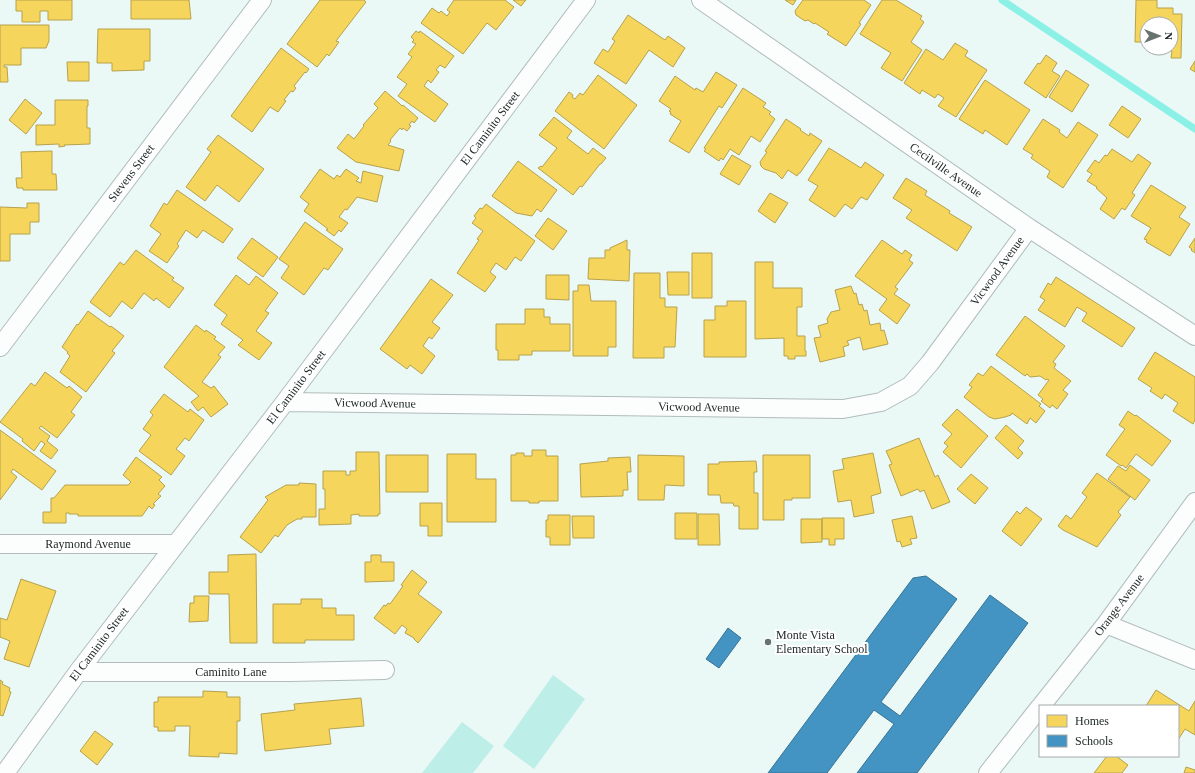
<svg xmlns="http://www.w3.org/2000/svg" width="1195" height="773" font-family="Georgia,serif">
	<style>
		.green { fill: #bdeee8 }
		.homes { fill: #f6d55c; stroke: #b6a24d }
		.schools { fill: #4393c3; stroke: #387495 }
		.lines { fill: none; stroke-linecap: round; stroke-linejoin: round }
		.stream { stroke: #8bf0e6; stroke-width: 7 }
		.minor-casing { stroke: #b1bcbb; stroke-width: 20 }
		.minor { stroke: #fcfefe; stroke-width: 18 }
		.poi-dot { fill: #677271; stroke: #fff; stroke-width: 1.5 }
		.labels { text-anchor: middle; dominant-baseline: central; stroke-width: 4; stroke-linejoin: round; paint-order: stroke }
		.street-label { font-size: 12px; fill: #202a29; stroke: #fff }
		.poi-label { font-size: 12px; fill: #202a29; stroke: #fff; text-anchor: start }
	</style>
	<rect width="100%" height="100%" fill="#eaf8f6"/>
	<!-- green -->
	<path class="green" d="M 553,675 L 585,699 L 534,769 L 503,746 Z
		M 462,722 L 494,746 L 473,773 L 422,773 Z"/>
	<!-- homes -->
	<path class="homes" d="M 16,0 L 72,0 L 72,20 L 48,20 L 48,11 L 40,11 L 40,22 L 22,22 L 22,11 L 16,11 Z
		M 131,0 L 189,0 L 191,19 L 131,19 Z
		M 320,0 L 364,0 L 366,2 L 336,41 L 339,42 L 329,56 L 327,54 L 317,67 L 287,44 Z
		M 454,0 L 505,0 L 514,7 L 496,30 L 487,23 L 463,54 L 421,23 L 432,8 L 439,13 L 441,11 L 447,16 L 450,12 L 447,10 Z
		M 513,0 L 526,0 L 521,6 Z
		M 785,0 L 796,0 L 793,5 Z
		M 803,0 L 864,0 L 871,5 L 859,23 L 861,24 L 846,46 L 827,34 L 829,32 L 815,23 L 814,24 L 808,20 L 805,21 L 796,15 L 795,11 Z
		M 882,0 L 896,0 L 922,16 L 920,19 L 924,22 L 911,42 L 922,50 L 902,81 L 881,68 L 891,53 L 860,34 Z
		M 1136,0 L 1157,0 L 1157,8 L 1173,8 L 1173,14 L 1182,14 L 1181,58 L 1171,58 L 1172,51 L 1161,51 L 1161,48 L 1171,48 L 1171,24 L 1147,24 L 1147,42 L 1135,42 Z
		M 628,15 L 665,40 L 668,36 L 685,48 L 673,67 L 649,50 L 626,84 L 594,63 L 603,49 L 608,52 L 615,41 L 612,39 Z
		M 0,25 L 49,25 L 49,41 L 46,48 L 21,48 L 21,65 L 4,65 L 4,67 L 7,67 L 8,82 L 0,82 Z
		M 98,29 L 150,29 L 150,61 L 144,61 L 144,70 L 112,71 L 112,63 L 97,63 Z
		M 416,31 L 419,33 L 420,31 L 454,56 L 445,68 L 440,65 L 436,70 L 439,72 L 431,83 L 428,80 L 424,86 L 448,104 L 435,122 L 398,96 L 407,84 L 397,77 L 412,57 L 408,54 L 416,44 L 412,42 L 414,40 L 411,37 Z
		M 955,43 L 968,51 L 965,56 L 987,70 L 956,117 L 938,106 L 944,98 L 938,94 L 935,98 L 922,90 L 920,94 L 904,83 L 926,49 L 943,60 Z
		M 281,48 L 309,69 L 306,73 L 305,72 L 294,86 L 296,88 L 293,92 L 291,91 L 284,100 L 286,101 L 278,112 L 270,107 L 252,132 L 231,116 Z
		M 1046,55 L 1057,63 L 1052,71 L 1060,76 L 1046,98 L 1024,83 L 1038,63 L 1040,64 Z
		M 1195,61 L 1195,72 L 1190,69 Z
		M 67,62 L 89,62 L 89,81 L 68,81 Z
		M 1066,70 L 1089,85 L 1072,112 L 1049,97 Z
		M 716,72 L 737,85 L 722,108 L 719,106 L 689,153 L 669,141 L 681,121 L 670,114 L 671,112 L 669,111 L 671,109 L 659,101 L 675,76 L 695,90 L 696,88 L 703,92 Z
		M 598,75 L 637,105 L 604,149 L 555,111 L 569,92 L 573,95 L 572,97 L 575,99 L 580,93 L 583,95 Z
		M 985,80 L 1030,110 L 1007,145 L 985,130 L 983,134 L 959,119 Z
		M 743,88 L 766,103 L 763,107 L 771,112 L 769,114 L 775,119 L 760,142 L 751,136 L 739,155 L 730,149 L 723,160 L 721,158 L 719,161 L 704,151 L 706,149 L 704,148 Z
		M 385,91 L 399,103 L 402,106 L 403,105 L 418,118 L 414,123 L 412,121 L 409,125 L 411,126 L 407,131 L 403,128 L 402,130 L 400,128 L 390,140 L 391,141 L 388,145 L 404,150 L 399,171 L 356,162 L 337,148 L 348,134 L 354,139 L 364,126 L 363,125 L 378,108 L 374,104 Z
		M 25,99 L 42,113 L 26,134 L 9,120 Z
		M 55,100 L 88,100 L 88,106 L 87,106 L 87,128 L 90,128 L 90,144 L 64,145 L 65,146 L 59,147 L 59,144 L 36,145 L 36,125 L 55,125 Z
		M 1122,106 L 1141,119 L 1128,138 L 1109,125 Z
		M 554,117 L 572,131 L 567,138 L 588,154 L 593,148 L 606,158 L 601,164 L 600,164 L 582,187 L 580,186 L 573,195 L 538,168 L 541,166 L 542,167 L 557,148 L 539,135 Z
		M 786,119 L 801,129 L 800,130 L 809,136 L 810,133 L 822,141 L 800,173 L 799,173 L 797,176 L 788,170 L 782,179 L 776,173 L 764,169 L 761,166 L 760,162 L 767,152 L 765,151 Z
		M 1043,119 L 1060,130 L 1059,132 L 1067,138 L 1078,122 L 1098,135 L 1063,188 L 1047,177 L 1050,171 L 1031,158 L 1033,155 L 1023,149 Z
		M 218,135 L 264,169 L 239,202 L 217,185 L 205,201 L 186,187 L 211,152 L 207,149 Z
		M 829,148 L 861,168 L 865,162 L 884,175 L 867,200 L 861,197 L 852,209 L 845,204 L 835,217 L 809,200 L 818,186 L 808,180 Z
		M 1112,149 L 1132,162 L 1138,154 L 1151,163 L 1132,193 L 1135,195 L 1125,210 L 1122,208 L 1114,219 L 1100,209 L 1107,198 L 1096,188 L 1097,187 L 1087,181 L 1092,174 L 1087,171 L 1095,160 L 1099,163 L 1105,155 L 1107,156 Z
		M 52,151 L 52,174 L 56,174 L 57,190 L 23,190 L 23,188 L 17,188 L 16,178 L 22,178 L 21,152 Z
		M 732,155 L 751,166 L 739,185 L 720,174 Z
		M 518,161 L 557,190 L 541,212 L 537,209 L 532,216 L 516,213 L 492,196 Z
		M 320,169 L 334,179 L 337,175 L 340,177 L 346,169 L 359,178 L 356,181 L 361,183 L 363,171 L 383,176 L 377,202 L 357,197 L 347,210 L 345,209 L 339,217 L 348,223 L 341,232 L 339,230 L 334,236 L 326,230 L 328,229 L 304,211 L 309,204 L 300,197 Z
		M 906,178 L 927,191 L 925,195 L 950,211 L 949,213 L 972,227 L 957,251 L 906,218 L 912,210 L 893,198 Z
		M 1151,185 L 1186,207 L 1179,217 L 1190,224 L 1170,256 L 1146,242 L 1147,240 L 1144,239 L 1151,228 L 1131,216 Z
		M 177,190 L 233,229 L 223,243 L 203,230 L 197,238 L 186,230 L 177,244 L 179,246 L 167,263 L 149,251 L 161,234 L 150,226 L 164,203 L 167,205 Z
		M 770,193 L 788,203 L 775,223 L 758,211 Z
		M 27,203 L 39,203 L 39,222 L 30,222 L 30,234 L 10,234 L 10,261 L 0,261 L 0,207 L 27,208 Z
		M 486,204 L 535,241 L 521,261 L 515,257 L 506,270 L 496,263 L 490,272 L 496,277 L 485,292 L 457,273 L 479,240 L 477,239 L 483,231 L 472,223 L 476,218 L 474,216 L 480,208 L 482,209 Z
		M 548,218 L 567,231 L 553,250 L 535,236 Z
		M 305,222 L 343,249 L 328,270 L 324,268 L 304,295 L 281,278 L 289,266 L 279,259 Z
		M 252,238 L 278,257 L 263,277 L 237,258 Z
		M 1195,238 L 1195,253 L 1191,250 L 1192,249 L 1189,247 Z
		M 627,240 L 627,250 L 630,250 L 629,281 L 588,279 L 589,258 L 605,258 L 605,250 L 610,250 L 610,248 Z
		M 882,240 L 902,254 L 905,250 L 912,255 L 909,260 L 913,263 L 895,287 L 898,289 L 894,294 L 910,305 L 897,324 L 879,310 L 887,299 L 855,276 Z
		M 136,250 L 174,278 L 172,280 L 184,288 L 169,308 L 156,298 L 154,301 L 144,293 L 132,309 L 122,301 L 110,317 L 90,302 L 120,262 L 124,265 Z
		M 692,253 L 712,253 L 712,298 L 692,298 Z
		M 755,262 L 773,262 L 773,288 L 802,288 L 802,307 L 797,307 L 797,336 L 805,336 L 805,351 L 806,351 L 806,356 L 795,356 L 795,359 L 788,359 L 788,356 L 784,356 L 784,338 L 755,339 Z
		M 667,272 L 689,272 L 689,295 L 668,295 Z
		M 634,273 L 660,273 L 660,298 L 665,298 L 665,307 L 677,307 L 675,347 L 664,347 L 664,358 L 633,358 Z
		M 236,275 L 249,285 L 256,276 L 278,293 L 265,311 L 269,313 L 256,331 L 272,343 L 259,360 L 238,345 L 243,340 L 221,324 L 227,315 L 214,305 Z
		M 546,275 L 569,275 L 569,300 L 546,299 Z
		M 1056,277 L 1135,328 L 1122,347 L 1082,321 L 1087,313 L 1077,307 L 1065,327 L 1038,310 L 1045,300 L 1040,297 L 1048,283 L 1051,285 Z
		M 431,279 L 453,295 L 432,322 L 440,328 L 432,339 L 429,337 L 423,346 L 435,356 L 422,374 L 410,365 L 407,369 L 380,349 Z
		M 578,285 L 589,285 L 591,301 L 616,301 L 616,347 L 608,347 L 608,356 L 573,356 L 573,291 L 578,291 Z
		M 851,286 L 854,294 L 856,293 L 859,305 L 862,304 L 864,311 L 867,310 L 870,325 L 880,323 L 881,331 L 884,330 L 888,344 L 863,350 L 860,337 L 847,341 L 849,345 L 843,347 L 845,356 L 820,362 L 814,338 L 821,337 L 818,326 L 828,323 L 827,319 L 831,312 L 840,310 L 835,290 Z
		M 727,301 L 746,301 L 746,357 L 704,357 L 704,320 L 715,320 L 715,306 L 727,306 Z
		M 525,309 L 544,309 L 544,317 L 550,317 L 550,324 L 570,324 L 570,351 L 532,351 L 532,355 L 519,355 L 519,360 L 498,360 L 498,350 L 496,350 L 496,324 L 525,324 Z
		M 88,311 L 110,327 L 111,326 L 124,336 L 112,351 L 115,353 L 86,392 L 60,372 L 70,356 L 67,353 L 68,352 L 62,347 L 77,324 L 78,325 Z
		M 1025,316 L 1065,346 L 1053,362 L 1056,364 L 1054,368 L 1071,381 L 1063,390 L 1068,394 L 1057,409 L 1052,405 L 1050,408 L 1041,401 L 1043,399 L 1038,395 L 1049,380 L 1047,379 L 1046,380 L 1040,376 L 1030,377 L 1027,374 L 1025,376 L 996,355 Z
		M 196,325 L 205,332 L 206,330 L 216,337 L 214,339 L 225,347 L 218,355 L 221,357 L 202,382 L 211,388 L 214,386 L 228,404 L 211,417 L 203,407 L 198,411 L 191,402 L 199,396 L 164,367 Z
		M 1155,352 L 1195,377 L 1195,420 L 1193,424 L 1173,411 L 1178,403 L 1165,394 L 1162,399 L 1150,391 L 1152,388 L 1138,379 Z
		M 991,366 L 1041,404 L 1039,406 L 1045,411 L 1036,423 L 1030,418 L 1027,424 L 1012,413 L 1011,415 L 1005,417 L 995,419 L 989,417 L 964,397 L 972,387 L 969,385 L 978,373 L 983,376 Z
		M 45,372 L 67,388 L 69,386 L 82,397 L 71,412 L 75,415 L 57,438 L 41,426 L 39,428 L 50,436 L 47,441 L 58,450 L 51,459 L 40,451 L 45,444 L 41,441 L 34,451 L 22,441 L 23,439 L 0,422 L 31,383 L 35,386 Z
		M 164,394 L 188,412 L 190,409 L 204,420 L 189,441 L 185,438 L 176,449 L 185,456 L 171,475 L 139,451 L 151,435 L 143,429 L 153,415 L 150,412 Z
		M 957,409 L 988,436 L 961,468 L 943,452 L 948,446 L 944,443 L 952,434 L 942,425 Z
		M 1128,411 L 1135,416 L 1136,415 L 1171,441 L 1152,466 L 1136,454 L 1126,468 L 1122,465 L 1121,466 L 1106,455 L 1125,429 L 1119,425 Z
		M 1006,425 L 1024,441 L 1018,448 L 1023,453 L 1018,459 L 995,438 Z
		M 0,430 L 56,471 L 42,490 L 13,469 L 11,472 L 17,477 L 0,500 Z
		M 919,438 L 935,477 L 938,475 L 950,502 L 932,509 L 924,490 L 920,492 L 918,489 L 901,496 L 889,465 L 892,464 L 886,451 Z
		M 532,450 L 546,450 L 546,456 L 558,456 L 558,501 L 539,501 L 539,503 L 529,503 L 529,501 L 511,501 L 511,455 L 516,455 L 516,453 L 524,453 L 524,456 L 532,456 Z
		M 356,452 L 379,452 L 380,514 L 378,514 L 378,516 L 359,516 L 359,514 L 351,515 L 351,524 L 319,525 L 319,509 L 325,509 L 325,489 L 323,489 L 323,471 L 346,471 L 346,475 L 350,475 L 350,471 L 356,471 Z
		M 873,453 L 881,493 L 871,496 L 874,513 L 854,517 L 851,500 L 838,502 L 833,471 L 844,469 L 842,459 Z
		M 447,454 L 476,454 L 476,479 L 496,479 L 496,522 L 447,522 Z
		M 386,455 L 428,455 L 428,492 L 386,492 Z
		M 638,455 L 684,456 L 684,486 L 665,485 L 664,500 L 638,500 Z
		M 763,455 L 810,455 L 810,498 L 792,498 L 792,500 L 784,500 L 784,520 L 763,520 Z
		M 136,457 L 162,477 L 159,480 L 165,486 L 158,494 L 161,496 L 153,504 L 155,505 L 152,509 L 149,506 L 142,516 L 78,516 L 78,514 L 69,514 L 69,513 L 66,513 L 66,523 L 43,523 L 43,512 L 51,512 L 51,498 L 54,498 L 65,485 L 128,485 L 131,482 L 123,475 Z
		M 630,457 L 631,472 L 627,472 L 628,490 L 623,490 L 623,496 L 581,497 L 580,464 L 608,461 L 608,458 Z
		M 756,461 L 757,472 L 754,472 L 754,493 L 758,493 L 758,529 L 739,529 L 739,506 L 734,506 L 733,503 L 721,503 L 720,495 L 708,495 L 708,464 L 719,464 L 719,462 Z
		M 1130,465 L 1150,480 L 1135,500 L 1108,479 L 1118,466 L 1126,471 Z
		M 1097,473 L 1130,497 L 1118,512 L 1121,515 L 1097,547 L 1063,530 L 1058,526 L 1066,515 L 1071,519 L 1087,497 L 1082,493 Z
		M 971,474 L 988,488 L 975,504 L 957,489 Z
		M 299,483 L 316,484 L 316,517 L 302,517 L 302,519 L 297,519 L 287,525 L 278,537 L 275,535 L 261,553 L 240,537 L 268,500 L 265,497 L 286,485 L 299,485 Z
		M 420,503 L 442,503 L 442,536 L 428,536 L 428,526 L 420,526 Z
		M 1026,507 L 1042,519 L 1021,546 L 1002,531 L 1017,511 L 1020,514 Z
		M 675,513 L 697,513 L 697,539 L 675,539 Z
		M 698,514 L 719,514 L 720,545 L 698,545 Z
		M 548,515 L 570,515 L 570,545 L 550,545 L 550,537 L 546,537 L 546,520 L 548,520 Z
		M 572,516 L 594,516 L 594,538 L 573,538 Z
		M 912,516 L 917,538 L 910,539 L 912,544 L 902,547 L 900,541 L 897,542 L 892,520 Z
		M 822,518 L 844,518 L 844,539 L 835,539 L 835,545 L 829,545 L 829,539 L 822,539 Z
		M 801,519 L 822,519 L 822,542 L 801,543 Z
		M 256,554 L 257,643 L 230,643 L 229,594 L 209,594 L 209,572 L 228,572 L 228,555 Z
		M 371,555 L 381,555 L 381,562 L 394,562 L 394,581 L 365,582 L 365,562 L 371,562 Z
		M 412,570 L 427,582 L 418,594 L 442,612 L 418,643 L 414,639 L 414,638 L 405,633 L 407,629 L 402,625 L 395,634 L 374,618 L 384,605 L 386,606 L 388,603 L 390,604 L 403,586 L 401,585 Z
		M 21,579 L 56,591 L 29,667 L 4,659 L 10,641 L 0,637 L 0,618 L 7,620 Z
		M 194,596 L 209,596 L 208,621 L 189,622 L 190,603 L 194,603 Z
		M 301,599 L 322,599 L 322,608 L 336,608 L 336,615 L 354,615 L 354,640 L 305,640 L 305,643 L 273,643 L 273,604 L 301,604 Z
		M 0,680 L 3,682 L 2,684 L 10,688 L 9,691 L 11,692 L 3,716 L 0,715 Z
		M 1156,690 L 1189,711 L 1195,701 L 1195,735 L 1185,729 L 1178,740 L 1178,706 L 1146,706 Z
		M 203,691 L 227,692 L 227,697 L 240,697 L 240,721 L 237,721 L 237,754 L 219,753 L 219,757 L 189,756 L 190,726 L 175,726 L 175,731 L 158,731 L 158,727 L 154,727 L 154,702 L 158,702 L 158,697 L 203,697 Z
		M 361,698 L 364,726 L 329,729 L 331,744 L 265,751 L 261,714 L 295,710 L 294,704 Z
		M 95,731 L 113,744 L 97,765 L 80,751 Z
		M 1107,756 L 1116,756 L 1128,765 L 1122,773 L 1094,773 Z
		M 1186,767 L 1195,770 L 1195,773 L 1184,773 Z"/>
	<!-- schools -->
	<path class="schools" d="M 926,576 L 957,599 L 881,702 L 900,716 L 990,595 L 1028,623 L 917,773 L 857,773 L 894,724 L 874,710 L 827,773 L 768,773 L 913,578 Z
		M 728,628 L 741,638 L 719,668 L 706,659 Z"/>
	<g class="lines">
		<!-- stream -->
		<path class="stream" d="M 1002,0 L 1195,129"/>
		<defs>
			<path id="minor" d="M 701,0 L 1029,228 L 1195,336
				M 0,347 L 262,0
				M 285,402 L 843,409 L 881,402 L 910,386 L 930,363 L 1029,228
				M 0,544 L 176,544
				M 1106,624 L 1195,660
				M 78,672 L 291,672 L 385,670
				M 1041,706 L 1106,624 L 1195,502
				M 5,773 L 78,672 L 285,402 L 586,0
				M 988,773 L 1040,707"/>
		</defs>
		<!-- minor casing -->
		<use href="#minor" class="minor-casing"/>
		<!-- minor -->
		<use href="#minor" class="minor"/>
	</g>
	<!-- markers -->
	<circle class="poi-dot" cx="768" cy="642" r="4"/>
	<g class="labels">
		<!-- street labels -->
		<g class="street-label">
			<text transform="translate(490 128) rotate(-53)">El Caminito Street</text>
			<text transform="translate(946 170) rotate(35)">Cecilville Avenue</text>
			<text transform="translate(131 173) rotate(-53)">Stevens Street</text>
			<text transform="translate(997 271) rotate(-54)">Vicwood Avenue</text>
			<text transform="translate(296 387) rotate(-53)">El Caminito Street</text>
			<text transform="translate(375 403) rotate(1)">Vicwood Avenue</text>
			<text transform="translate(699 407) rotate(1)">Vicwood Avenue</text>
			<text x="88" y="544">Raymond Avenue</text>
			<text transform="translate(1119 605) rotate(-53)">Orange Avenue</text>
			<text transform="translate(99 644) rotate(-53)">El Caminito Street</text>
			<text x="231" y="672">Caminito Lane</text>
		</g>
		<!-- poi labels -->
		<g class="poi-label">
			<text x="776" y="635">Monte Vista<tspan x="776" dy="14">Elementary School</tspan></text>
		</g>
	</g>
	<!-- legend -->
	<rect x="1039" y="705" width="140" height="52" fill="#ffffff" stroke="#a6aaa9"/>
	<rect x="1047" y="715" width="20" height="12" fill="#f6d55c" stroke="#a6aaa9"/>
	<text x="1075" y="725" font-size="12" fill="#202a29">Homes</text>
	<rect x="1047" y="735" width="20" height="12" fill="#4393c3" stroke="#a6aaa9"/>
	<text x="1075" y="745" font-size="12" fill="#202a29">Schools</text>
	<!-- north arrow -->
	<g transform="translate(1159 36) rotate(90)"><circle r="19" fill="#ffffff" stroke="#a6aaa9"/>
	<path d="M0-3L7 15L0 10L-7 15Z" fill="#677271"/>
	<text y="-6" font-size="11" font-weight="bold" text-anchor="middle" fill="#202a29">N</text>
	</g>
</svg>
